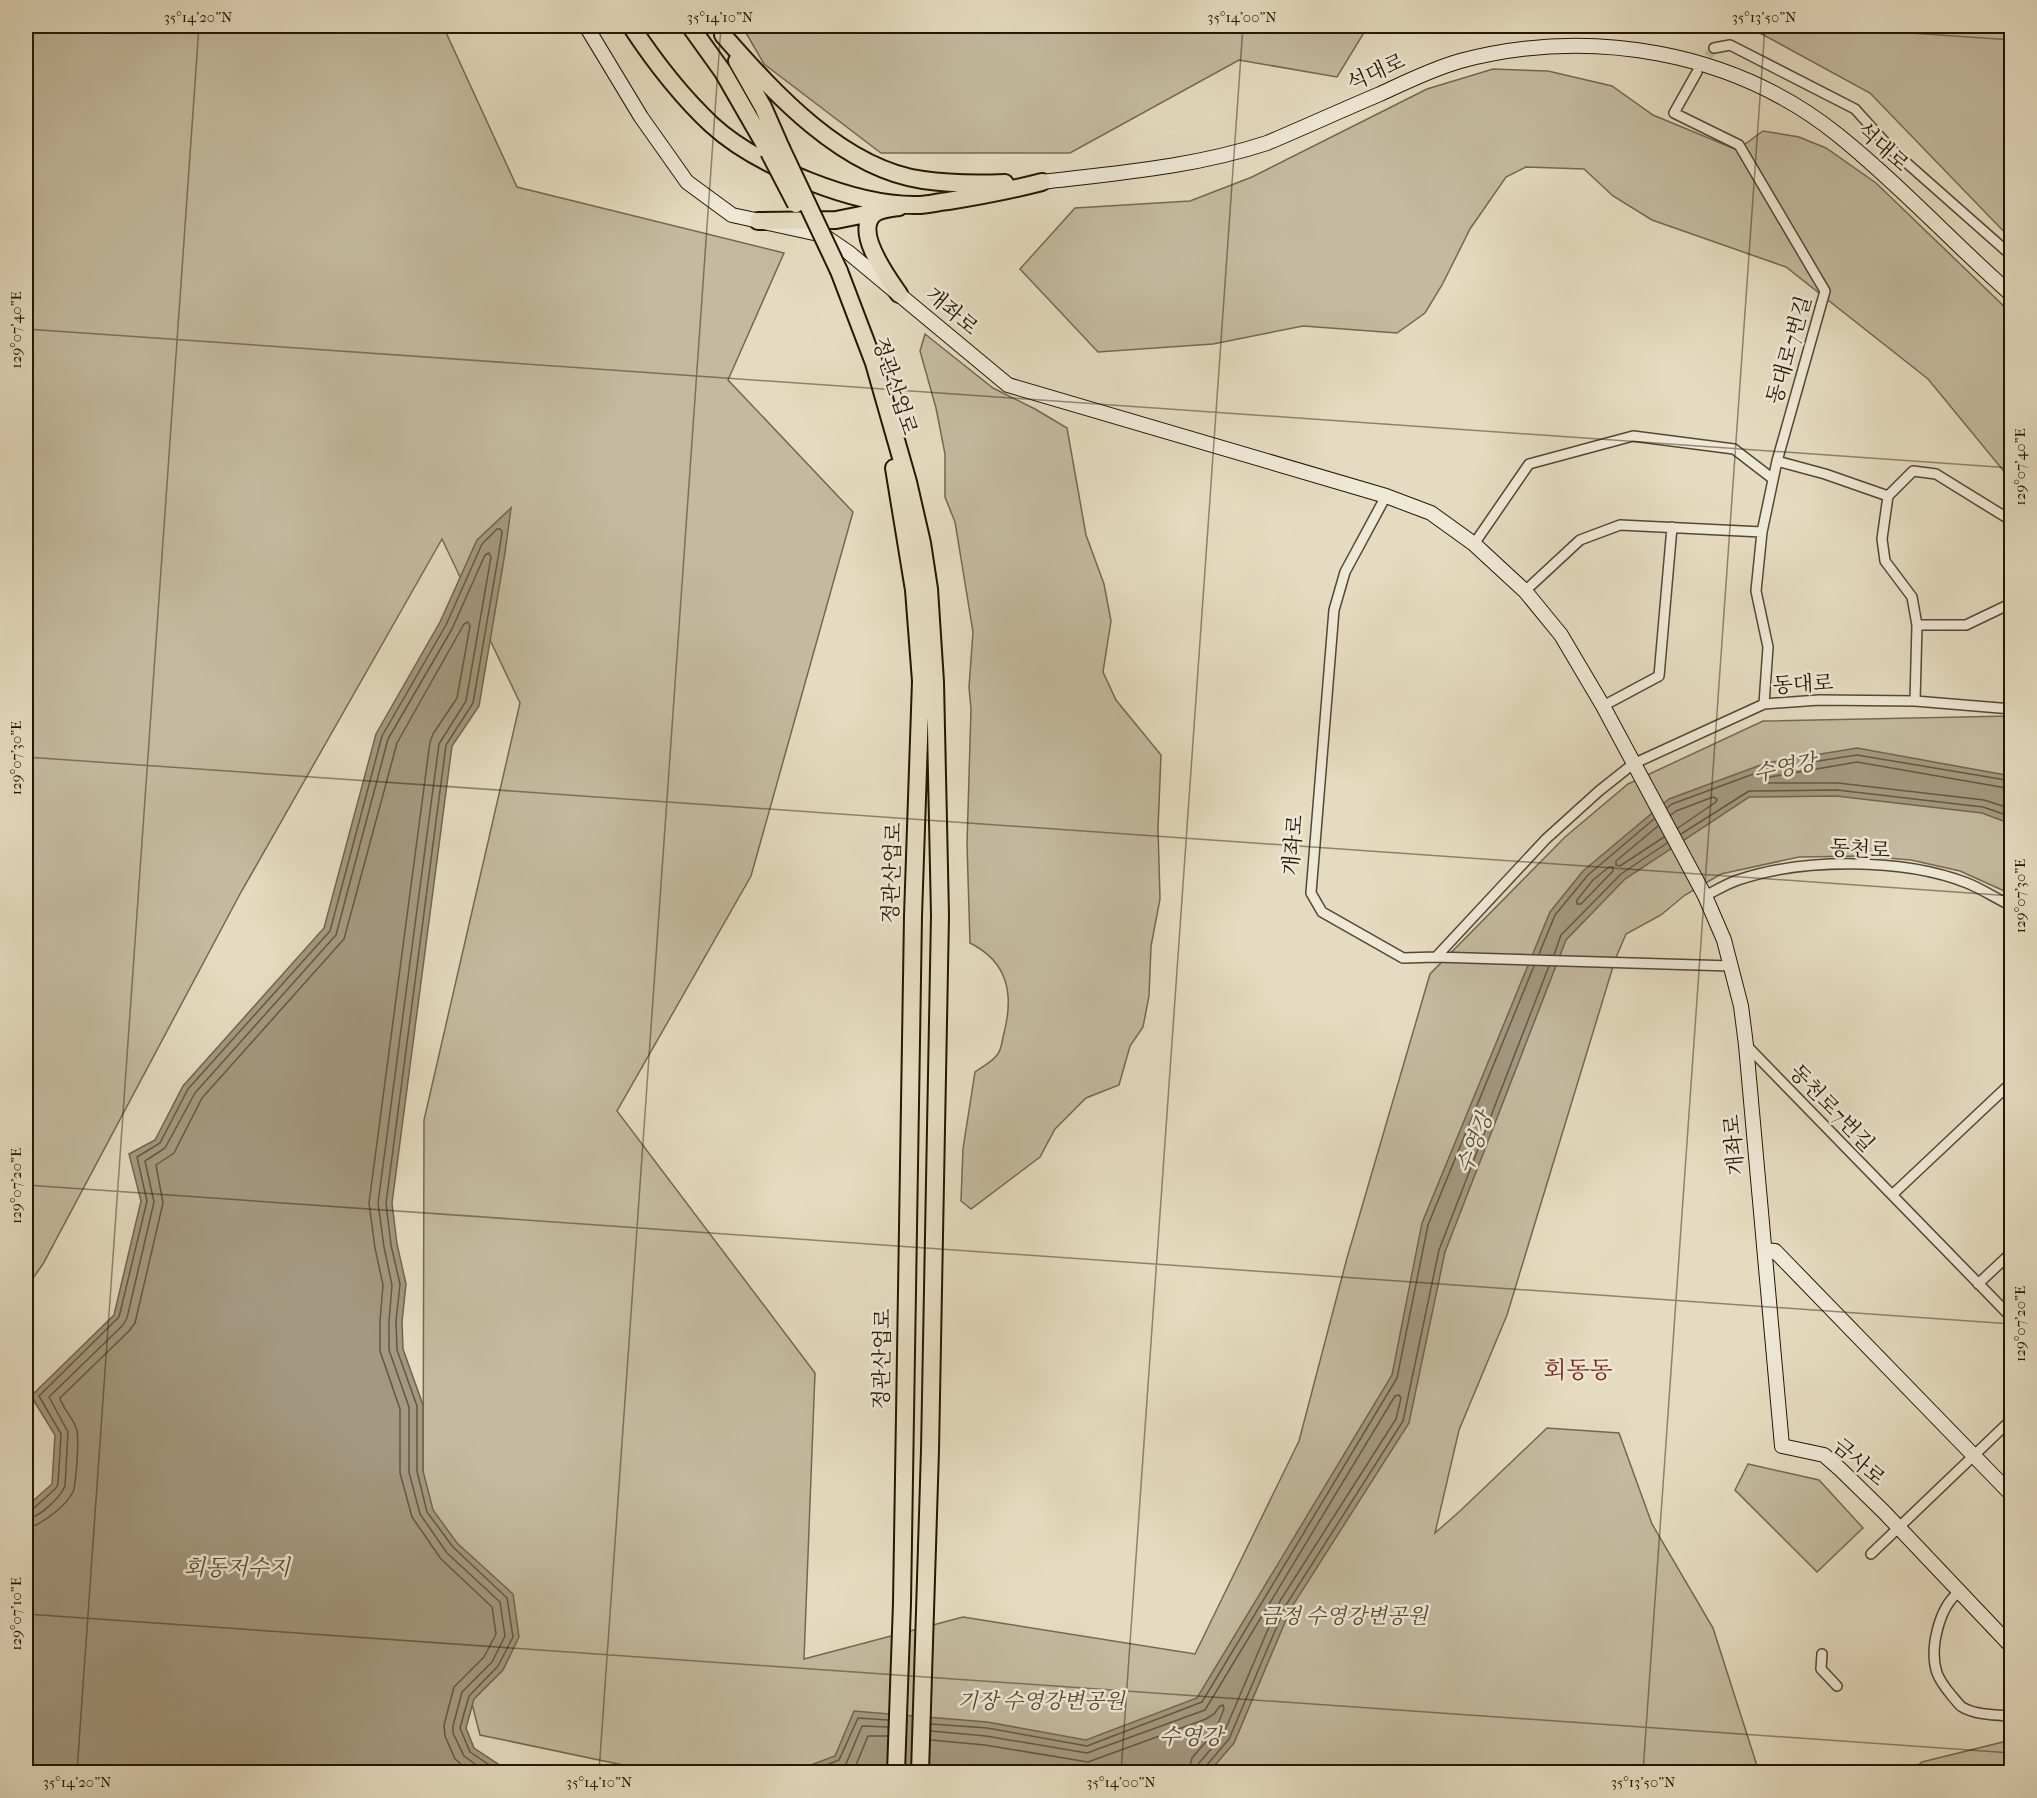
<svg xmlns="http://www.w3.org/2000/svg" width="2037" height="1798" font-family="'IM FELL French Canon','Noto Serif KR',serif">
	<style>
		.green { fill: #c4baa0; stroke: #746852; stroke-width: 1.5 }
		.water { fill: #a49880; stroke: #71644e; stroke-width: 1.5 }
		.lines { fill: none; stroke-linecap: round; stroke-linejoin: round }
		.shore { stroke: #645742; stroke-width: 1.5 }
		.minor-tunnel { stroke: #c8bda4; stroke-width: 9; stroke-dasharray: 9 4.5; stroke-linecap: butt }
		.minor-casing { stroke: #554732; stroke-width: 12 }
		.secondary-casing { stroke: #251603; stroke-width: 16 }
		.trunk-casing { stroke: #251603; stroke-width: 20 }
		.minor { stroke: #eee8d6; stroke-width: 9 }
		.secondary { stroke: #eee8d6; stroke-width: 14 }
		.trunk { stroke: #e5dbc0; stroke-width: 16 }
		.trunk-bridge-casing { stroke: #251603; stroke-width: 20; stroke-linecap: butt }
		.trunk-bridge { stroke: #e5dbc0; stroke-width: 16 }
		.ticks { fill: none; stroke: #251603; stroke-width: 1.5; stroke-opacity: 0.45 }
		.labels { text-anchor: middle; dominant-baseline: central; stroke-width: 5; stroke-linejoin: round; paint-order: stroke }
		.street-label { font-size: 21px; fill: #251603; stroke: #eee8d6 }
		.park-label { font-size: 21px; font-style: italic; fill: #554732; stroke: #eee8d6 }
		.water-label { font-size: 22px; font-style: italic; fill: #584a35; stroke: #eee8d6 }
		.quarter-label { font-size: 24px; fill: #7a1f14; stroke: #eee8d6 }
		.neatline { fill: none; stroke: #251603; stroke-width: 2 }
		.ticks-label { font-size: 15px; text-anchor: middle; fill: #251603 }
	</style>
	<rect width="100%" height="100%" fill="#e5dbc0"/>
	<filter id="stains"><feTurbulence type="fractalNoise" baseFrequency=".00333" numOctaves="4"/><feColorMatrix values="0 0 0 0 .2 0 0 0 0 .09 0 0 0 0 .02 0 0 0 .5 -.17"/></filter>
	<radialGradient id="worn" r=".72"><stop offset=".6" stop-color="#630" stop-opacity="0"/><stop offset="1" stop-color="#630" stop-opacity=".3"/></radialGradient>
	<!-- green -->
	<path class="green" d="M 26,26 L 443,26 L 517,187 L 784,253 L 728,380 L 853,512 L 751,876 L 617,1111 L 815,1373 L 804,1659 L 963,1617 L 1195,1654 L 1299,1441 L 1347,1258 L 1430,974 L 1565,837 L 1628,784 L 1763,721 L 2011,716 L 2011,894 L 1960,871 L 1911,860 L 1863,856 L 1799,857 L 1721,874 L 1685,895 L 1661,915 L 1626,934 L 1615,960 L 1507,1315 L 1459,1430 L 1435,1533 L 1460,1511 L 1547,1428 L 1619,1433 L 1652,1524 L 1713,1628 L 1759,1772 L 633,1772 L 637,1768 L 480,1735 L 423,1512 L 424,1120 L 520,703 L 442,539 L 240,894 L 43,1264 L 26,1288 Z
		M 742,26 L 1368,26 L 1337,77 L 1239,60 L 1070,153 L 881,153 L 764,64 Z
		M 1430,26 L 1541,26 L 1490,32 Z
		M 1615,26 L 2011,26 L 2011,239 L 1870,93 L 1760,33 L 1669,30 Z
		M 1493,69 L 1548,71 L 1612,86 L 1653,115 L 1737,150 L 1763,131 L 1799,137 L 1826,148 L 1876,183 L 2011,313 L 2011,480 L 1928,379 L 1786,267 L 1652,220 L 1613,196 L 1584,169 L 1526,167 L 1506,177 L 1470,229 L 1442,285 L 1425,313 L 1397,333 L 1303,326 L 1213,344 L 1098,352 L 1020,269 L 1075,208 L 1190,201 L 1252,177 L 1427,89 Z
		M 925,334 L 993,388 L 1035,409 L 1067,428 L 1086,535 L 1104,584 L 1111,621 L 1103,672 L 1116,700 L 1161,755 L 1158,828 L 1160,899 L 1151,946 L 1149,996 L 1143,1027 L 1130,1046 L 1119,1085 L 1086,1098 L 1055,1129 L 1040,1157 L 971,1209 L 961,1201 L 963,1149 L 975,1072 C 982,1067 992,1062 997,1055 C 1002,1050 1002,1039 1004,1033 C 1014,994 1008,962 970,943 L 967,844 L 971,709 L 969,687 L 973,632 L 955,522 L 945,497 L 945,454 L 936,408 L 920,351 Z
		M 1748,1464 L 1819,1480 L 1863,1528 L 1817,1572 L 1735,1490 Z
		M 2011,1740 L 2011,1772 L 1910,1772 L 1922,1762 Z"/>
	<!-- water -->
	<path class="water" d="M 511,508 L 505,553 L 479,706 L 452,746 L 392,1203 L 397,1244 L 406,1284 L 402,1322 L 403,1349 L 423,1405 L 423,1471 L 433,1510 L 457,1543 L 513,1594 L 519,1637 L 503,1670 L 474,1699 L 466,1728 L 474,1748 L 510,1772 L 26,1772 L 26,1507 L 52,1484 L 55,1435 L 31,1396 L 114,1315 L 141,1201 L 129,1154 L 155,1140 L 183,1086 L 324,928 L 376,734 L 440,622 L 477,540 Z
		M 1857,748 L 2011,776 L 2011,824 L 1982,813 L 1836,796 L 1749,797 L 1625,879 L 1566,940 L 1445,1252 L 1409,1423 L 1291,1608 L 1234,1743 L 1209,1772 L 792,1772 L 835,1756 L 854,1711 L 987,1722 L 1086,1740 L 1197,1698 L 1392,1375 L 1422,1223 L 1550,912 L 1583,871 L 1669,799 L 1766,763 Z"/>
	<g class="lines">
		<!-- shore -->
		<path class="shore" d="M 2012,789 L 1857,762 L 1770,777 L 1765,780 L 1768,783 L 1838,783 L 1984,800 L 2012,809
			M 1667,808 L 1672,804 L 1767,769 L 1857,755 L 2012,781
			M 1671,815 L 1676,811 L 1713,797 L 1717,799 L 1716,802 L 1678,828
			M 1658,826 L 1616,861 L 1616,865 L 1620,866 L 1664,837
			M 1681,834 L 1749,791 L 1837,790 L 1983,807 L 2012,817
			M 1609,867 L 1613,867 L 1613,871 L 1581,904 L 1577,904 L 1577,900 L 1593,880 Z
			M 1539,954 L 1555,915 L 1588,875 L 1654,819
			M 1554,955 L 1561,935 L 1621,874 L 1667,843
			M 26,1511 L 32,1510 L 56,1488 L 58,1484 L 61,1434 L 39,1396 L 119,1317 L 147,1201 L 137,1157 L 160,1143 L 188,1089 L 330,931 L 382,736 L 446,625 L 482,544 L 497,529 L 500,529 L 502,532 L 499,552 L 473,703 L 446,745 L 386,1203 L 391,1245 L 400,1284 L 396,1321 L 397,1350 L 417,1406 L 417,1471 L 427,1512 L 453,1547 L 507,1598 L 513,1637 L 498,1666 L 469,1696 L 460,1728 L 470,1752 L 500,1772
			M 26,1519 C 39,1518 60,1498 65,1486 L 68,1432 L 49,1397 L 123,1325 L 127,1318 L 154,1202 L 145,1161 L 165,1148 L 195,1093 L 336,935 L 388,739 L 452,629 L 485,555 L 489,553 L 491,557 L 466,701 L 439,744 L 378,1203 L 384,1247 L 392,1285 L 389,1321 L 389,1350 L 409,1407 L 409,1472 L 420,1514 L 447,1553 L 500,1602 L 505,1636 L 492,1662 L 462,1692 L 453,1726 L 453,1733 L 464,1756 L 486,1772
			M 26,1528 C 39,1527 67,1505 73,1492 C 76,1484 79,1441 77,1431 C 75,1419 63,1410 60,1398 L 129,1331 L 135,1323 L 163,1203 L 156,1165 L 174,1153 L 202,1098 L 344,939 L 397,743 L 464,624 L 468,622 L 470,626 L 457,698 L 433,734 L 430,742 L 369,1203 L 375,1248 L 383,1285 L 380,1321 L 380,1351 L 400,1409 L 400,1473 L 412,1517 L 441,1559 L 492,1607 L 496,1634 L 484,1657 L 454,1687 L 444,1725 L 445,1736 L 455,1759 L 470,1772
			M 931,1724 L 987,1728 L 1087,1746 L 1202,1702 L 1397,1378 L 1428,1225 L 1534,966
			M 931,1731 L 986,1736 L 1087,1753 L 1205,1710 L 1395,1396 L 1399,1395 L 1401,1398 L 1396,1419 L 1280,1601 L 1223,1735 L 1199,1763 L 1197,1772
			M 931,1740 L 985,1745 L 1088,1762 L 1206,1719 L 1214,1714 L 1220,1706 L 1223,1705 L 1224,1709 L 1215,1731 L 1192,1758 L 1188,1772
			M 809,1772 L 839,1760 L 858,1718 L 888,1720
			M 830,1772 L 846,1764 L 862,1726 L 888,1727
			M 850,1772 L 856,1765 L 868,1736 L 888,1736
			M 1205,1772 L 1206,1766 L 1229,1739 L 1286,1605 L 1403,1421 L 1439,1250 L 1549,966"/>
		<!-- minor-tunnel -->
		<path class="minor-tunnel" d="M 1700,67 L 1714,48"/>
		<defs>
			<path id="minor" d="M 1714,48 L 1730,45 L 1855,109 L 1892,150 L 2012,256
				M 1697,72 L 1674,113 L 1739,145 L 1825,291 L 1777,461 L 1762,532 L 1756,591 L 1768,647 L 1764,704
				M 1777,461 L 1825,474 L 1888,496
				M 1386,496 L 1345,572 L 1334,610 L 1311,893 L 1322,912 L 1403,958 L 1436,957 L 1546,839 L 1599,791 L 1633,764 L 1764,704 L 1819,700 L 1915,701 L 2012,709
				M 1474,544 L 1529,464 L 1633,436 L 1734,449 L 1773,479
				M 1525,591 L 1580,540 L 1620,525 L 1762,532
				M 1917,625 L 1966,625 L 2012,603
				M 1915,701 L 1917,625 L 1912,597 L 1885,561 L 1882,539 L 1888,496 L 1913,471 L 1936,474 L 2012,521
				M 1603,706 L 1659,676 L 1672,527
				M 1705,896 C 1715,891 1726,884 1738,880 C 1803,858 1903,858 1967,883 C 1982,889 1997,899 2012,906
				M 1436,957 L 1731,966
				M 1746,1045 L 2012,1318
				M 1892,1195 L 2012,1082
				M 1978,1284 L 2012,1252
				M 1871,1554 L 2012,1419
				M 1959,1592 C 1939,1607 1929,1649 1937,1673 C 1940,1681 1947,1690 1952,1696 C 1955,1699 1958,1704 1962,1707 C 1975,1715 1996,1715 2012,1716
				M 1822,1654 L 1821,1669 L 1837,1686"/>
			<path id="secondary" d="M 586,26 L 641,117 L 687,182 L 732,215 L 823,235 L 848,252 L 1008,385 L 1386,496 L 1431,513 L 1474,544 L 1525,591 L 1561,635 L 1603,706 L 1705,896 L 1724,940 L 1741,1006 L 1746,1045 L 1782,1446 L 1824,1455 L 1841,1470 L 1884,1512 L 2012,1647
				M 1042,182 C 1118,173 1194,167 1267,143 C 1305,127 1342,110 1380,94 C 1406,82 1432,69 1460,61 C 1589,27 1732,50 1838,135 C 1899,184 1953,243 2012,295
				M 1765,1250 L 1775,1251 L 2012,1495"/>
			<path id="trunk" d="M 631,26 C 654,61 681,96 712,125 C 757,166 855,206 917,205 C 927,205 938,202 948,201 C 980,196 1011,190 1042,182
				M 690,26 L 723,72 L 769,152
				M 723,35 C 774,93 843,169 923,180 C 950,184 979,184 1005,183
				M 737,61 L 763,107 L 781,148
				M 899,207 C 892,208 881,209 875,213 C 852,230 888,278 899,294
				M 758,221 L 836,220 L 876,212
				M 839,271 L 874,363 L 908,482 L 922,543 L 929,589 L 935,682 L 940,915 L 930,1450 L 920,1772
				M 894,468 L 914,590 L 921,681 L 913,916 L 902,1603 L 896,1772"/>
		</defs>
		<!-- minor casing -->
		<use href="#minor" class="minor-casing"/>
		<!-- secondary casing -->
		<use href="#secondary" class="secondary-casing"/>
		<!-- trunk casing -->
		<use href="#trunk" class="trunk-casing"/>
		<!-- minor -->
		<use href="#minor" class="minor"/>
		<!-- secondary -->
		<use href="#secondary" class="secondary"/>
		<!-- trunk -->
		<use href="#trunk" class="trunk"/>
		<defs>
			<path id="trunk-bridge" d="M 781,148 L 839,271
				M 769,152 L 796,204"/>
		</defs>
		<!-- trunk-bridge casing -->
		<use href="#trunk-bridge" class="trunk-bridge-casing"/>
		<!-- trunk-bridge -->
		<use href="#trunk-bridge" class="trunk-bridge"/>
	</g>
	<!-- ticks -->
	<path class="ticks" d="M 1808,26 L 2012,40M 26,329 L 2012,468M 26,757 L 2012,896M 26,1185 L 2012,1324M 26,1614 L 2012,1753M 77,1772 L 199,26M 599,1772 L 721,26M 1121,1772 L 1243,26M 1643,1772 L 1765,26"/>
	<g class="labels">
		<!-- street labels -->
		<g class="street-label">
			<text transform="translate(1376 72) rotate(-24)">석대로</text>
			<text transform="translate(1883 147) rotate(42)">석대로</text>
			<text transform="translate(952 311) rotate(40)">개좌로</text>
			<text transform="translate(1789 350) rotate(-74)">동대로7번길</text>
			<text transform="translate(895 386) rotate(72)">정관산업로</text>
			<text transform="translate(1803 684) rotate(-3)">동대로</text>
			<text transform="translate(1293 845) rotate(-85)">개좌로</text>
			<text transform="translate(1860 849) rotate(3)">동천로</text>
			<text transform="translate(892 873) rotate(-88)">정관산업로</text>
			<text transform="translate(1832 1108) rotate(46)">동천로7번길</text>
			<text transform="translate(1734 1145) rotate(-95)">개좌로</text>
			<text transform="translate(882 1359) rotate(-89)">정관산업로</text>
			<text transform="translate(1859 1462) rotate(40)">금사로</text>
		</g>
		<!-- park labels -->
		<g class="park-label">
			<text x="1344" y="1616">금정 수영강변공원</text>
			<text x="1041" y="1701">기장 수영강변공원</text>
		</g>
		<!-- water labels -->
		<g class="water-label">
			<text transform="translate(1785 768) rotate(-12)">수영강</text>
			<text transform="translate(1475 1143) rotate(-69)">수영강</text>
			<text x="237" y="1568">회동저수지</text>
			<text x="1191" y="1737">수영강</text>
		</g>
		<!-- quarter labels -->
		<g class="quarter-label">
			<text x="1578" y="1370">회동동</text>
		</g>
	</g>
	<!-- margin -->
	<rect width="2037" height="1798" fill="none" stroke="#e5dbc0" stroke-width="66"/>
	<rect x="33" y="33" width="1971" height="1732" class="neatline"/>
	<g class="ticks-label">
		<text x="198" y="22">35°14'20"N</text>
		<text x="720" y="22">35°14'10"N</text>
		<text x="1242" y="22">35°14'00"N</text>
		<text x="1764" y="22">35°13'50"N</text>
		<text transform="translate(16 330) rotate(-90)" y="5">129°07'40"E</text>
		<text transform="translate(2020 467) rotate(-90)" y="5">129°07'40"E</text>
		<text transform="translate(16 758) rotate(-90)" y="5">129°07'30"E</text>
		<text transform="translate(2020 896) rotate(-90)" y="5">129°07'30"E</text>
		<text transform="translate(16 1186) rotate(-90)" y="5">129°07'20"E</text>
		<text transform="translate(2020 1324) rotate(-90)" y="5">129°07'20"E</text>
		<text transform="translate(16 1614) rotate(-90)" y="5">129°07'10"E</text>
		<text x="77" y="1787">35°14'20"N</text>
		<text x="599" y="1787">35°14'10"N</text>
		<text x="1121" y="1787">35°14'00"N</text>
		<text x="1643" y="1787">35°13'50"N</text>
	</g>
	<rect width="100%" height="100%" filter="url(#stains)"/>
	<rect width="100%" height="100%" fill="url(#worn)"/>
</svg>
